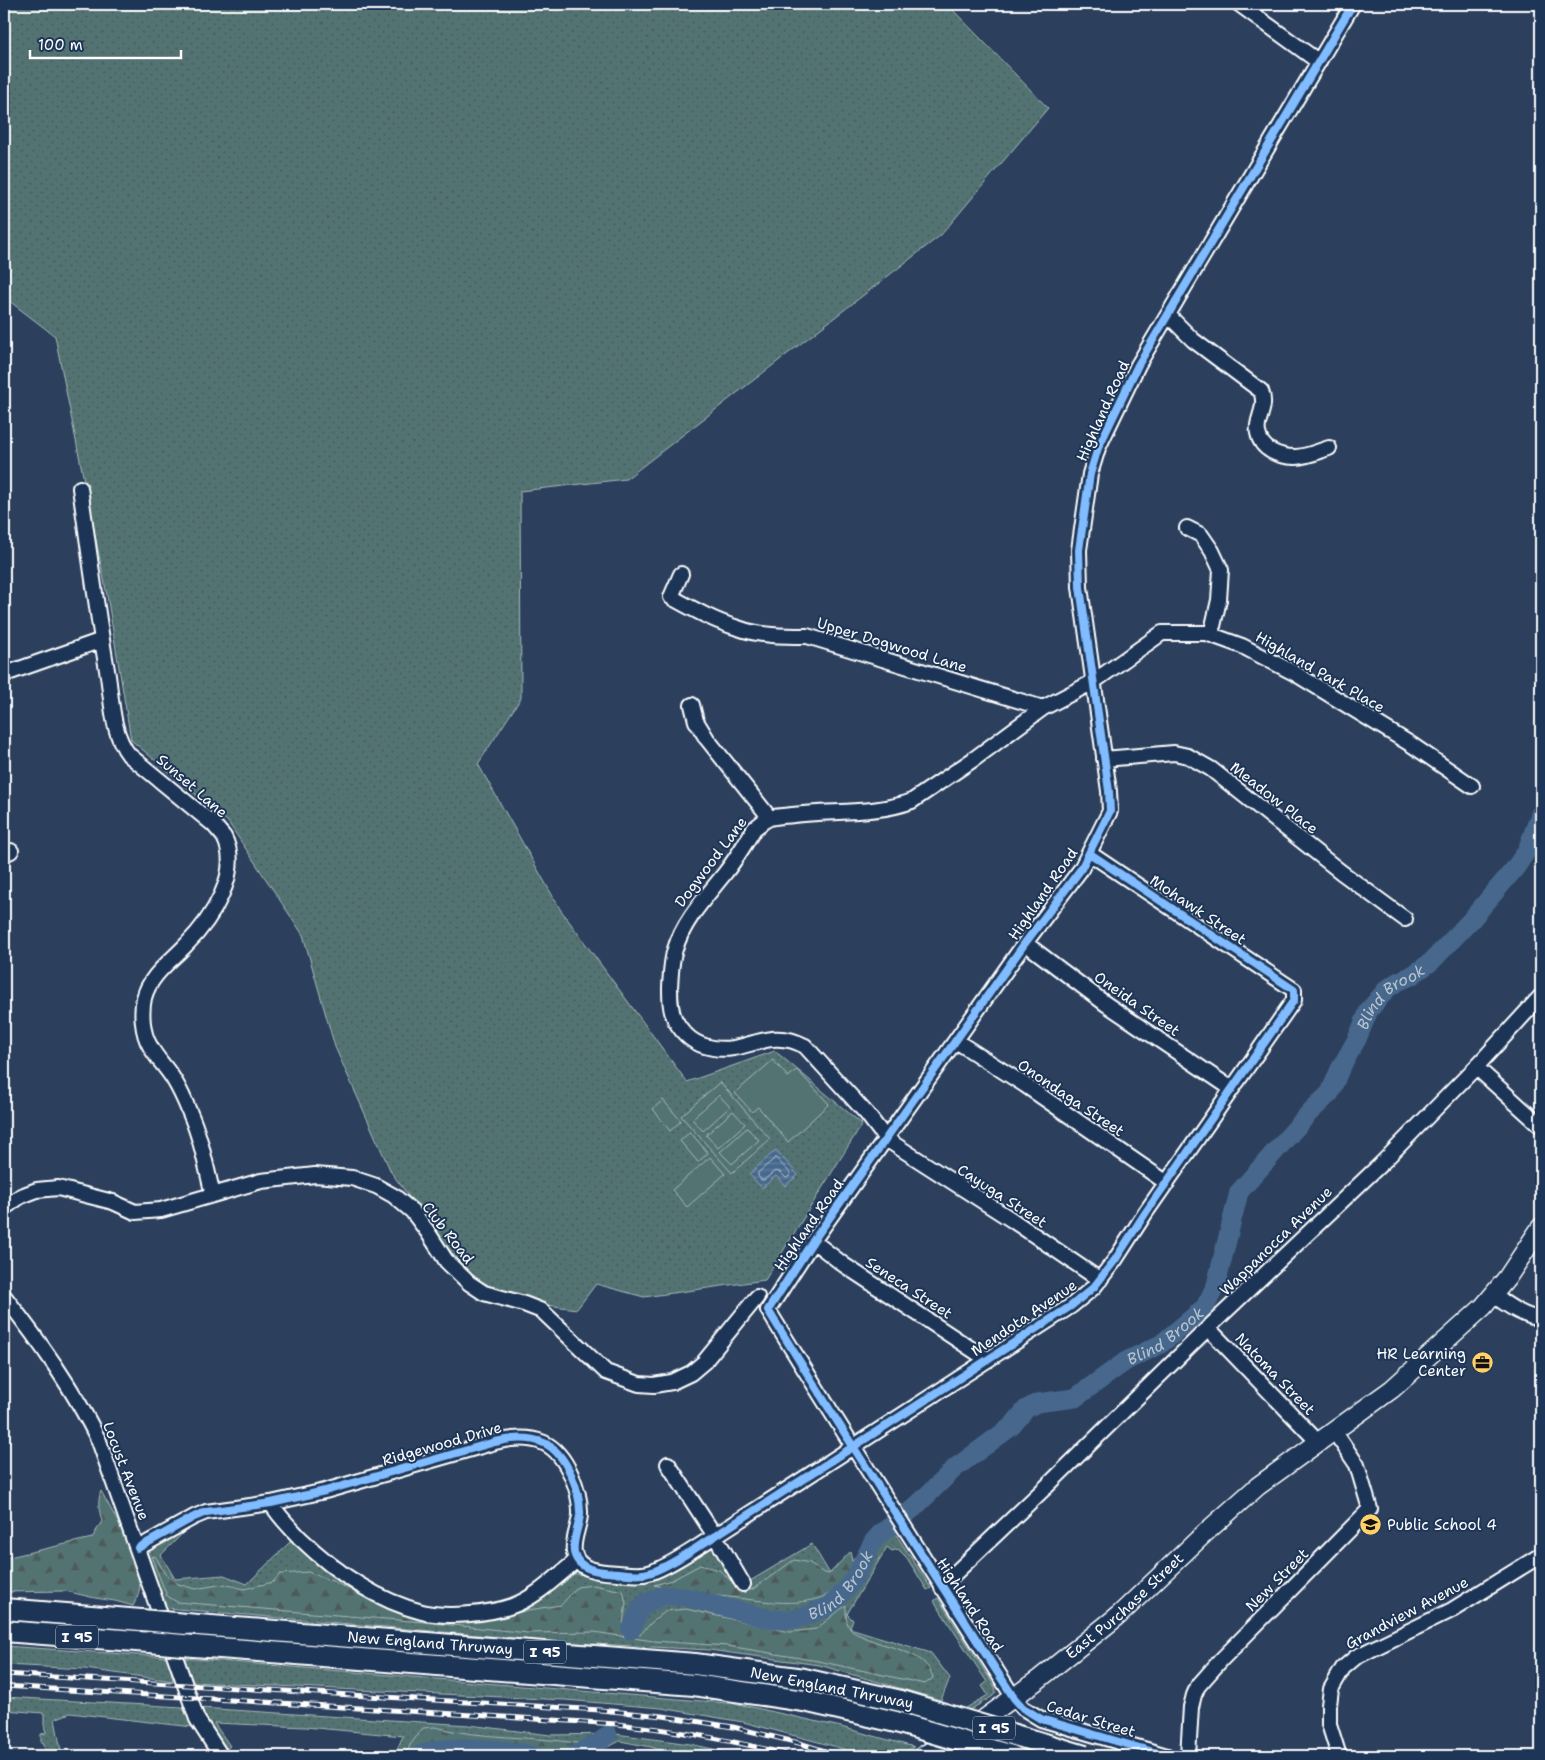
<svg xmlns="http://www.w3.org/2000/svg" width="1545" height="1760" font-family="'Shantell Sans',sans-serif">
	<style>
		.grass { fill: url(#grass-dots); stroke: #a8b9b9 }
		.forest { fill: url(#forest-firs); stroke: #a8b9b9 }
		.park { fill: url(#park-crowns); stroke: #a8b9b9 }
		.garden { fill: #527373; stroke: #a8b9b9 }
		.water { fill: url(#water-rules); stroke: #90a4ba }
		.lines { fill: none; stroke-linecap: round; stroke-linejoin: round }
		.shore { stroke: #b5c3d1; stroke-width: 1 }
		.river { stroke: #46688c; stroke-width: 19 }
		.minor-casing { stroke: #fff; stroke-width: 18 }
		.major-casing { stroke: #fff; stroke-width: 21 }
		.highway-casing { stroke: #fff; stroke-width: 24 }
		.minor { stroke: #1d3557; stroke-width: 14 }
		.major { stroke: #1d3557; stroke-width: 18 }
		.highway { stroke: #1d3557; stroke-width: 20 }
		.rail-casing { stroke: #fff; stroke-width: 5 }
		.rail { stroke: #1d3557; stroke-width: 3; stroke-dasharray: 9; stroke-linecap: butt }
		.highway-bridge-casing { stroke: #fff; stroke-width: 24; stroke-linecap: butt }
		.highway-bridge { stroke: #1d3557; stroke-width: 20 }
		.cycleway-casing { stroke: #1d3557; stroke-width: 11 }
		.cycleway { stroke: #80bcff; stroke-width: 8 }
		.labels { text-anchor: middle; dominant-baseline: central; stroke-width: 4; stroke-linejoin: round; paint-order: stroke }
		.shield { fill: #1d3557; stroke: #bbc2cd; stroke-width: 1 }
		.shield-label { font-size: 14px; font-weight: bold; fill: #fff }
		.street-label { font-size: 15px; fill: #fff; stroke: #1d3557 }
		.poi-label { font-size: 15px; fill: #fff; stroke: #1d3557; text-anchor: end }
		.water-label { font-size: 16px; font-style: italic; fill: #b5c3d1; stroke: #1d3557 }
	</style>
	<defs>
		<pattern id="grass-dots" width="8" height="8" patternUnits="userSpaceOnUse" patternTransform="scale(1.25)"><rect width="8" height="8" fill="#527373"/><path d="M2 2h.1M6 6h.1" fill="none" stroke="#4e5a5a" stroke-width="1.8" stroke-linecap="round"/></pattern>
		<pattern id="forest-firs" width="22" height="20" patternUnits="userSpaceOnUse" patternTransform="scale(1.25)"><rect width="22" height="20" fill="#527373"/><path d="M5 1l3.5 6h-7zM16 11l3.5 6h-7z" fill="#4e5a5a"/></pattern>
		<pattern id="park-crowns" width="20" height="18" patternUnits="userSpaceOnUse" patternTransform="scale(1.25)"><rect width="20" height="18" fill="#527373"/><path d="M2 6a3 3 0 1 1 6 0M12 15a3 3 0 1 1 6 0" fill="none" stroke="#4e5a5a"/></pattern>
		<pattern id="water-rules" width="6" height="5" patternUnits="userSpaceOnUse" patternTransform="scale(1.25)"><rect width="6" height="5" fill="#46688c"/><path d="M0 2.5h6" fill="none" stroke="#627f9d"/></pattern>
	</defs>
	<rect width="100%" height="100%" fill="#2c405e"/>
	<filter id="ink" filterUnits="userSpaceOnUse"><feTurbulence type="fractalNoise" baseFrequency=".02" numOctaves="2"/><feDisplacementMap in="SourceGraphic" scale="10" xChannelSelector="R" yChannelSelector="G"/><feConvolveMatrix kernelMatrix="1 2 1 2 8 2 1 2 1" color-interpolation-filters="sRGB"/></filter>
	<g filter="url(#ink)">
		<!-- grass -->
		<path class="grass" d="M 4,4 L 947,4 L 1048,108 L 941,235 L 626,479 L 520,491 L 521,698 L 478,764 L 560,909 L 687,1082 L 775,1051 L 862,1124 L 765,1280 L 644,1297 L 596,1284 L 577,1309 L 546,1305 L 504,1294 L 469,1274 L 435,1232 L 391,1172 L 335,1047 L 303,935 L 228,822 L 131,740 L 107,595 L 55,336 L 4,297 Z
			M 886,1519 L 931,1588 L 927,1590 L 907,1558 L 898,1549 L 892,1551 L 887,1547 L 847,1614 L 853,1620 L 850,1628 L 931,1653 L 950,1678 L 941,1700 L 819,1665 L 709,1650 L 558,1642 L 166,1608 L 147,1554 L 148,1550 L 190,1526 L 161,1555 L 175,1579 L 224,1575 L 247,1584 L 293,1539 L 385,1603 L 481,1616 L 567,1573 L 630,1579 L 710,1544 L 714,1545 L 740,1587 L 812,1544 L 830,1574 L 852,1561 Z
			M 938,1598 L 995,1687 L 996,1692 L 993,1696 L 937,1730 L 931,1729 L 988,1695 L 982,1686 L 987,1682 L 934,1601 Z
			M 4,1646 L 169,1657 L 173,1681 L 85,1669 L 4,1665 Z
			M 184,1658 L 738,1704 L 841,1727 L 914,1747 L 896,1756 L 861,1756 L 837,1747 L 743,1722 L 661,1708 L 565,1700 L 192,1682 Z
			M 4,1697 L 182,1707 L 193,1727 L 70,1713 L 55,1719 L 62,1756 L 47,1756 L 43,1742 L 41,1742 L 41,1734 L 46,1733 L 44,1725 L 44,1713 L 4,1710 Z
			M 200,1708 L 469,1725 L 550,1735 L 616,1734 L 690,1744 L 745,1756 L 680,1756 L 651,1747 L 620,1741 L 590,1756 L 456,1755 L 394,1756 L 403,1736 L 305,1727 L 214,1723 L 230,1746 L 228,1748 L 224,1748 Z"/>
		<!-- forest -->
		<path class="forest" d="M 101,1491 L 123,1531 L 132,1556 L 140,1586 L 138,1596 L 133,1606 L 115,1601 L 95,1598 L 65,1591 L 4,1592 L 4,1559 L 5,1558 L 92,1538 L 102,1521 C 99,1510 97,1503 101,1491 Z
			M 850,1552 L 852,1561 L 856,1566 C 832,1613 780,1603 737,1598 C 709,1595 681,1592 654,1585 L 672,1580 L 700,1565 L 719,1570 L 744,1592 L 753,1589 L 794,1560 L 810,1563 L 822,1572 L 829,1574 Z
			M 151,1556 L 156,1557 L 165,1574 L 178,1584 L 195,1589 L 224,1584 L 244,1589 L 273,1582 L 280,1574 L 308,1572 L 332,1581 L 376,1602 L 423,1619 L 471,1620 L 501,1617 L 528,1610 L 561,1605 L 577,1587 L 593,1585 L 623,1591 L 626,1603 L 623,1623 L 640,1635 L 651,1623 L 666,1611 L 686,1609 L 790,1632 L 816,1629 L 846,1605 C 846,1613 845,1624 852,1631 C 854,1633 859,1635 862,1636 C 884,1648 927,1650 933,1678 L 925,1684 L 818,1661 L 728,1646 L 653,1641 L 594,1632 L 528,1633 L 423,1622 L 177,1602 L 167,1596 Z
			M 435,1727 C 481,1739 530,1736 577,1743 L 581,1745 L 585,1756 L 526,1756 L 453,1752 L 435,1753 L 431,1756 L 405,1756 L 410,1745 L 423,1728 Z"/>
		<!-- park -->
		<path class="park" d="M 720,1082 L 770,1139 L 732,1173 L 681,1116 Z"/>
		<!-- garden -->
		<path class="garden" d="M 773,1060 L 788,1077 L 797,1070 L 829,1104 L 788,1142 L 758,1107 L 752,1112 L 735,1093 Z
			M 719,1095 L 730,1107 L 703,1131 L 692,1119 Z
			M 663,1100 L 681,1121 L 670,1131 L 653,1109 Z
			M 733,1111 L 745,1124 L 718,1148 L 706,1135 Z
			M 747,1128 L 759,1140 L 732,1164 L 720,1152 Z
			M 690,1132 L 708,1153 L 698,1162 L 680,1141 Z
			M 710,1157 L 725,1174 L 687,1207 L 672,1190 Z"/>
		<!-- water -->
		<path class="water" d="M 776,1150 L 798,1175 L 785,1186 L 776,1176 L 762,1188 L 749,1174 Z"/>
		<g class="lines">
			<!-- shore -->
			<path class="shore" d="M 776,1158 L 790,1173 L 790,1176 L 786,1178 L 780,1172 L 775,1171 L 764,1180 L 761,1180 L 758,1176 L 758,1173 Z"/>
			<!-- river -->
			<g class="river">
				<path id="s1" d="M 631,1630 L 640,1609 L 646,1603 L 664,1595 L 685,1597 L 766,1618 L 782,1620 L 800,1618 L 827,1607 L 836,1600 L 847,1588 L 856,1575 L 873,1542 L 880,1534 L 914,1508 L 955,1468 L 1012,1426 L 1026,1409 L 1037,1403 L 1075,1398 L 1126,1361 L 1161,1344 L 1205,1307 L 1216,1285 L 1239,1192 L 1310,1112 L 1330,1093 L 1340,1069 L 1357,1039 L 1369,1010 L 1387,989 L 1397,982 L 1411,976 L 1431,962 L 1471,920 L 1516,867 L 1527,850 L 1541,812"/>
				<path d="M 418,1756 C 444,1743 506,1748 534,1756"/>
				<path d="M 573,1756 L 601,1741 L 608,1735"/>
			</g>
			<defs>
				<path id="minor" d="M 1239,4 L 1319,62
					M 1168,315 L 1193,340 L 1261,391 C 1268,408 1255,420 1258,433 C 1261,450 1279,457 1295,457 C 1306,457 1319,451 1329,448
					M 80,488 C 89,550 97,613 108,676 C 112,702 112,734 129,755 L 214,825 C 217,829 221,833 224,837 C 243,873 210,921 186,945 C 170,962 150,975 144,998 C 141,1012 142,1033 150,1046 C 156,1058 167,1068 174,1080 C 180,1090 185,1101 189,1111 C 201,1137 206,1167 213,1195
					M 1187,528 L 1201,535 L 1212,551 L 1221,570 L 1219,600 L 1211,635
					M 681,574 L 671,597 C 693,609 714,621 738,628 C 759,636 784,636 807,636 L 1043,708
					M 4,669 L 8,673 L 102,640
					M 692,705 L 696,721 L 707,739 L 770,818
					M 1104,759 L 1174,753 L 1188,756 L 1211,769 L 1341,872 L 1405,919
					M 4,854 L 11,851
					M 1025,943 L 1106,1004 L 1232,1089
					M 956,1041 L 1025,1085 L 1167,1183
					M 1476,1067 L 1541,1126
					M 4,1208 L 21,1196 L 37,1190 L 58,1188 L 113,1202 L 135,1212 L 161,1210 L 261,1181 L 315,1175 L 352,1178 L 376,1186 L 394,1196 L 412,1211 L 427,1231 L 447,1262 L 469,1283 L 484,1293 L 524,1304 L 542,1311 L 606,1372 L 639,1384 L 654,1385 L 672,1382 L 691,1373 L 704,1362 L 757,1297
					M 813,1241 L 844,1265 L 988,1360
					M 1100,1280 L 1012,1220 L 886,1139 L 867,1114 L 805,1046 C 768,1026 747,1054 713,1048 C 695,1045 684,1036 675,1020 C 670,1010 670,998 670,987 C 671,974 671,961 675,949 C 684,920 706,897 725,873 C 736,859 745,844 754,829 C 759,825 764,820 770,818 C 777,816 786,816 793,815 C 832,810 875,815 912,801 L 974,759 L 1043,708 L 1093,682 L 1162,633 L 1206,633 L 1242,646 L 1296,674 L 1412,745 L 1472,786
					M 1493,1295 C 1509,1306 1522,1316 1541,1319
					M 4,1296 C 40,1342 73,1388 99,1441 L 197,1719 L 221,1756
					M 1208,1328 L 1318,1442
					M 668,1464 L 715,1536 L 743,1584
					M 271,1503 C 279,1517 290,1527 300,1538 C 334,1571 376,1600 422,1612 C 446,1618 489,1614 512,1606 C 537,1597 557,1576 577,1560
					M 138,1548 L 194,1517 L 206,1512 L 271,1503 L 325,1491 L 495,1442 C 511,1438 528,1436 544,1443 C 566,1453 581,1491 580,1515 C 579,1527 572,1540 574,1552 C 578,1572 603,1572 618,1573 C 630,1574 641,1576 652,1572 C 674,1564 695,1548 715,1536 L 1071,1306 L 1094,1287 L 1115,1260 L 1146,1212 L 1294,1000 L 1294,990 L 1089,853
					M 942,1588 L 950,1578 L 1047,1486 L 1208,1328 L 1382,1163 L 1476,1067 L 1541,996
					M 1167,1756 L 1041,1719 L 1023,1708 L 1014,1698 C 931,1569 848,1441 768,1310 L 813,1241 L 1025,943 L 1081,869 L 1110,811 L 1109,791 L 1080,587 L 1079,550 L 1090,474 L 1098,448 L 1138,365 L 1353,4
					M 1188,1756 L 1191,1707 L 1194,1695 L 1198,1686 L 1221,1660 L 1370,1509 L 1357,1465 L 1334,1431
					M 1339,1756 L 1329,1724 L 1329,1705 L 1331,1689 L 1343,1668 L 1356,1657 L 1370,1650 L 1452,1610 L 1541,1555"/>
				<g id="major">
					<path id="s2" d="M 923,1756 L 984,1719 L 1039,1679 L 1119,1615 L 1205,1533 L 1258,1486 L 1392,1389 L 1483,1307 L 1507,1278 L 1541,1227"/>
				</g>
				<g id="highway">
					<path d="M 4,1609 L 141,1620"/>
					<path id="s3" d="M 186,1624 L 695,1664 L 804,1679 L 901,1701"/>
					<path d="M 4,1631 L 149,1642"/>
					<path d="M 194,1646 L 694,1685 L 804,1701 L 896,1722"/>
				</g>
			</defs>
			<!-- minor casing -->
			<use href="#minor" class="minor-casing"/>
			<!-- major casing -->
			<use href="#major" class="major-casing"/>
			<!-- highway casing -->
			<use href="#highway" class="highway-casing"/>
			<!-- minor -->
			<use href="#minor" class="minor"/>
			<!-- major -->
			<use href="#major" class="major"/>
			<!-- highway -->
			<use href="#highway" class="highway"/>
			<defs>
				<path id="rail" d="M 4,1674 L 600,1710 L 663,1716 L 733,1727 L 799,1743 L 841,1756
					M 4,1686 L 617,1724 C 677,1730 736,1741 794,1756"/>
			</defs>
			<!-- rail casing -->
			<use href="#rail" class="rail-casing"/>
			<!-- rail -->
			<use href="#rail" class="rail"/>
			<defs>
				<path id="highway-bridge" d="M 141,1620 L 186,1624
					M 149,1642 L 194,1646
					M 901,1701 L 1085,1756
					M 896,1722 L 1012,1756"/>
			</defs>
			<!-- highway-bridge casing -->
			<use href="#highway-bridge" class="highway-bridge-casing"/>
			<!-- highway-bridge -->
			<use href="#highway-bridge" class="highway-bridge"/>
			<defs>
				<path id="cycleway" d="M 138,1548 L 194,1517 L 206,1512 L 271,1503 L 325,1491 L 495,1442 C 511,1438 528,1436 544,1443 C 566,1453 581,1491 580,1515 C 579,1527 572,1540 574,1552 C 578,1572 603,1572 618,1573 C 630,1574 641,1576 652,1572 C 674,1564 695,1548 715,1536 L 1071,1306 L 1094,1287 L 1115,1260 L 1146,1212 L 1294,1000 L 1294,990 L 1089,853
					M 1167,1756 L 1041,1719 L 1023,1708 L 1014,1698 C 931,1569 848,1441 768,1310 L 813,1241 L 1025,943 L 1081,869 L 1110,811 L 1109,791 L 1080,587 L 1079,550 L 1090,474 L 1098,448 L 1138,365 L 1353,4"/>
			</defs>
			<!-- cycleway casing -->
			<use href="#cycleway" class="cycleway-casing"/>
			<!-- cycleway -->
			<use href="#cycleway" class="cycleway"/>
		</g>
	</g>
	<!-- icons -->
	<defs>
		<symbol id="office-disc" viewBox="-11 -11 22 22"><circle r="9.5" fill="#ffd166" stroke="#1d3557"/><path d="M-6-3h4V-5.5h4V-3h4V5H-6ZM-1-4.5V-3h2v-1.5ZM-6 0V1H6V0Z" fill="#111"/></symbol>
		<symbol id="school-disc" viewBox="-11 -11 22 22"><circle r="9.5" fill="#ffd166" stroke="#1d3557"/><path d="M0-5L7-2L0 1L-7-2ZM-4 1L0 2.5L4 1V4Q0 6-4 4Z" fill="#111"/></symbol>
	</defs>
	<g fill-rule="evenodd">
		<use href="#office-disc" x="1470" y="1350" width="25" height="25"/>
		<use href="#school-disc" x="1358" y="1512" width="25" height="25"/>
	</g>
	<g class="labels">
		<!-- shield labels -->
		<g class="shield">
			<rect x="56" y="1625.5" width="42" height="23" rx="4"/>
			<rect x="524" y="1640.5" width="42" height="23" rx="4"/>
			<rect x="973" y="1716.5" width="42" height="23" rx="4"/>
		</g>
		<g class="shield-label">
			<text x="77" y="1637">I 95</text>
			<text x="545" y="1652">I 95</text>
			<text x="994" y="1728">I 95</text>
		</g>
		<!-- street labels -->
		<g class="street-label">
			<text transform="translate(1103 411) rotate(-66)">Highland Road</text>
			<text transform="translate(892 645) rotate(17)">Upper Dogwood Lane</text>
			<text transform="translate(1320 672) rotate(30)">Highland Park Place</text>
			<text transform="translate(192 786) rotate(41)">Sunset Lane</text>
			<text transform="translate(1274 798) rotate(38)">Meadow Place</text>
			<text transform="translate(711 862) rotate(-53)">Dogwood Lane</text>
			<text transform="translate(1043 894) rotate(-55)">Highland Road</text>
			<text transform="translate(1198 910) rotate(34)">Mohawk Street</text>
			<text transform="translate(1137 1004) rotate(35)">Oneida Street</text>
			<text transform="translate(1071 1098) rotate(34)">Onondaga Street</text>
			<text transform="translate(1002 1196) rotate(33)">Cayuga Street</text>
			<text transform="translate(809 1225) rotate(-55)">Highland Road</text>
			<text transform="translate(448 1233) rotate(52)">Club Road</text>
			<text transform="translate(1276 1241) rotate(-44)">Wappanocca Avenue</text>
			<text transform="translate(909 1288) rotate(33)">Seneca Street</text>
			<text transform="translate(1024 1318) rotate(-34)">Mendota Avenue</text>
			<text transform="translate(1275 1374) rotate(46)">Natoma Street</text>
			<text transform="translate(442 1444) rotate(-16)">Ridgewood Drive</text>
			<text transform="translate(126 1471) rotate(69)">Locust Avenue</text>
			<text transform="translate(1277 1580) rotate(-45)">New Street</text>
			<text transform="translate(970 1605) rotate(57)">Highland Road</text>
			<text stroke="none"><textPath href="#s2" startOffset="252">East Purchase Street</textPath></text>
			<text transform="translate(1407 1613) rotate(-28)">Grandview Avenue</text>
			<text stroke="none"><textPath href="#s3" startOffset="245">New England Thruway</textPath></text>
			<text transform="translate(832 1688) rotate(11)">New England Thruway</text>
			<text transform="translate(1091 1719) rotate(17)">Cedar Street</text>
		</g>
		<!-- poi labels -->
		<g class="poi-label">
			<text x="1466" y="1354">HR Learning<tspan x="1466" dy="17">Center</tspan></text>
			<text x="1387" y="1525" text-anchor="start">Public School 4</text>
		</g>
		<!-- water labels -->
		<g class="water-label">
			<text stroke="none"><textPath href="#s1" startOffset="1085">Blind Brook</textPath></text>
			<text stroke="none"><textPath href="#s1" startOffset="664">Blind Brook</textPath></text>
			<text stroke="none"><textPath href="#s1" startOffset="244">Blind Brook</textPath></text>
		</g>
	</g>
	<!-- margin -->
	<rect width="1545" height="1760" fill="none" stroke="#1d3557" stroke-width="20"/>
	<rect x="10" y="10" width="1525" height="1740" fill="none" stroke="#fff" stroke-width="2" filter="url(#ink)"/>
	<!-- scale -->
	<path d="M30 50v8h151v-8" fill="none" stroke="#ffffff" stroke-width="2.5"/>
	<text x="38" y="50" font-size="15" fill="#ffffff" stroke="#1d3557" stroke-width="4" paint-order="stroke">100 m</text>
</svg>
